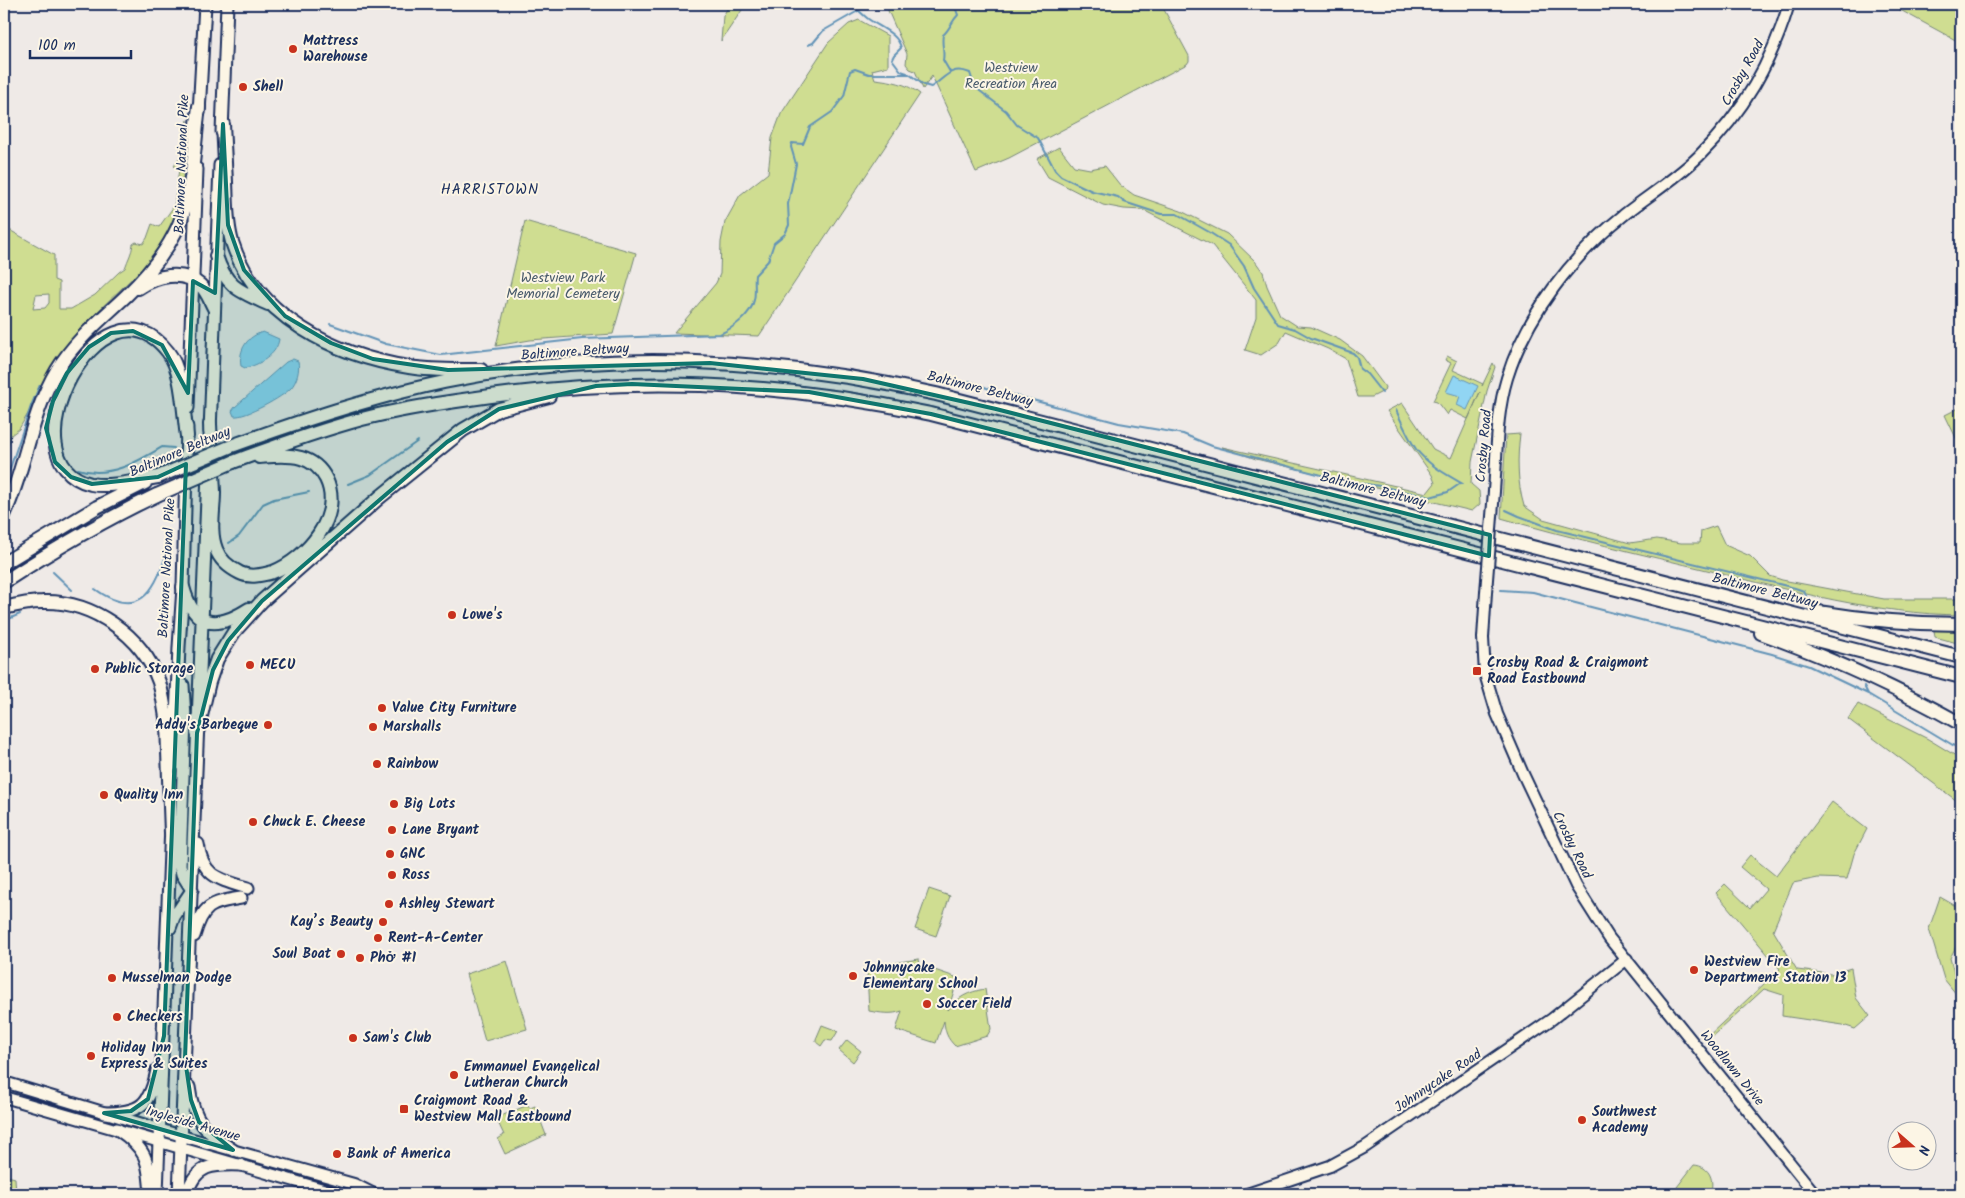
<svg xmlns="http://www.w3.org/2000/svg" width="1965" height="1198" font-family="Kalam,sans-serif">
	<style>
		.green { fill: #cfdd91; stroke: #758678; fill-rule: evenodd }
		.water { fill: #91d5f3; stroke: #6293b7 }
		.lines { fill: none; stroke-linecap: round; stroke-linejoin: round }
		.stream { stroke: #6293b7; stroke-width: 2 }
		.secondary-casing { stroke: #1b2f5e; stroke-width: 14 }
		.primary-casing { stroke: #1b2f5e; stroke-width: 15 }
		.highway-casing { stroke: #1b2f5e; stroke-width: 16 }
		.secondary { stroke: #fcf5e5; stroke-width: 10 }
		.primary { stroke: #fcf5e5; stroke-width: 11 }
		.highway { stroke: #fcf5e5; stroke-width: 12 }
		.secondary-bridge-casing { stroke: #1b2f5e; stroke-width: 14; stroke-linecap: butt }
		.highway-bridge-casing { stroke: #1b2f5e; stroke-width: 16; stroke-linecap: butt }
		.secondary-bridge { stroke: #fcf5e5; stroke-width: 10 }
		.highway-bridge { stroke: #fcf5e5; stroke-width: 12 }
		.marked { fill: #0f766e; fill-opacity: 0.2; stroke: #0f766e; stroke-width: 4; stroke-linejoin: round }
		.poi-dot { fill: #c8321e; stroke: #fcf5e5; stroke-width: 2 }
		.labels { text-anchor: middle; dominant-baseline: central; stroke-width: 4; stroke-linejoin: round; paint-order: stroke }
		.poi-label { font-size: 14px; font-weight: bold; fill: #1b2f5e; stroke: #fcf5e5; text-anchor: start }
		.park-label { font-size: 14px; fill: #485a6b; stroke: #fcf5e5 }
		.street-label { font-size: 14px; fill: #1b2f5e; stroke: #fcf5e5 }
		.neighbourhood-label { font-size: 15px; letter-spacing: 1px; fill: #1b2f5e; stroke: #fcf5e5 }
	</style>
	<rect width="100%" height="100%" fill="#efeae7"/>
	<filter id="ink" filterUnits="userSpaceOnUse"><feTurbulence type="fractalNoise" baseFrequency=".02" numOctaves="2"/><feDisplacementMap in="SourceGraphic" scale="10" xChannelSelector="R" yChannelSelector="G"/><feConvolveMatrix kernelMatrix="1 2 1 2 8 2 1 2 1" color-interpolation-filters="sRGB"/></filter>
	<g filter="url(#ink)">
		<!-- green -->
		<path class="green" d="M 730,4 L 746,4 L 721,41 L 723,16 Z
			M 882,4 L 1161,4 L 1189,56 L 1189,61 L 1187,64 L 1009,158 L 976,172 L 932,76 L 923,89 L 915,71 L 910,69 L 906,64 L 907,54 L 886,6 Z
			M 1888,4 L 1961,4 L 1961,43 L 1891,5 Z
			M 859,20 L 888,36 L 888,66 L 872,70 L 875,79 C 891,81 906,83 920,94 L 759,336 L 674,333 L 716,283 L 720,274 L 721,242 L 725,222 L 740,195 L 768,173 L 772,138 L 781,114 L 828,43 L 849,24 Z
			M 188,120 L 181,201 L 171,232 L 146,265 L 97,312 L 68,345 L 19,429 L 11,435 L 4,460 L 4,227 L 54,255 L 54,280 L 59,282 L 59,309 L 71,309 L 95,295 L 119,272 L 125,268 C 128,259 132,253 133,244 L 136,242 L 143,244 L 147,238 L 152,224 L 159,227 L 174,206 L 179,169 L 174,166 L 180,158 L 184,130 ZM 49,294 L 49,303 L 45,308 L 33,309 L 36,295 Z
			M 1059,147 L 1074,166 L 1090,169 L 1105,166 L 1120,185 L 1134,195 L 1181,211 L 1227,234 L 1255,261 L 1263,272 L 1267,286 L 1280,315 L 1297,326 L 1311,327 L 1340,340 L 1362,356 L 1385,387 L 1384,391 L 1372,397 L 1358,397 L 1346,359 L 1328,349 L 1286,331 L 1279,343 L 1261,355 L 1245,350 L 1256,317 L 1256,300 L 1212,245 L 1143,210 L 1124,209 L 1103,205 L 1048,177 L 1037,159 Z
			M 525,221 L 636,253 L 613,334 L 530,340 L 496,346 Z
			M 1447,356 L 1457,361 L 1453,370 L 1483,384 L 1482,386 L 1493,363 L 1495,367 L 1487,391 L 1472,462 L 1471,484 L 1479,491 L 1480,504 L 1472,511 L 1256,459 L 1222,447 L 1427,493 L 1435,483 L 1432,475 L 1387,411 L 1402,403 L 1433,449 L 1451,458 L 1480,392 L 1468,419 L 1450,410 L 1447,415 L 1437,402 L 1433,401 L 1451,363 L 1445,360 Z
			M 1961,407 L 1961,459 L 1960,459 L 1957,453 L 1957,440 L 1945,415 Z
			M 1520,434 C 1517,458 1517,482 1524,506 L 1543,519 L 1630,543 L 1657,539 L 1681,543 L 1700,543 L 1701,531 L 1716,526 L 1725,545 L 1750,556 L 1770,576 L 1782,580 L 1884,599 L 1961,599 L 1961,615 C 1876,614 1793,591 1711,571 C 1641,554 1570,538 1501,518 L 1506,435 Z
			M 1934,630 L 1961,630 L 1961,644 L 1935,637 Z
			M 1858,704 L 1928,739 L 1961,759 L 1961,804 L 1848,719 Z
			M 1832,802 L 1867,829 L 1854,854 L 1847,879 L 1818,878 L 1793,883 L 1773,930 L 1797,970 L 1831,974 L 1851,968 L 1856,998 L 1870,1016 L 1855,1029 L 1843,1025 L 1782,1016 L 1783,995 L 1764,989 L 1708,1040 L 1706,1038 L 1780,969 L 1716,893 L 1725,884 L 1750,908 L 1766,889 L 1740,867 L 1750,855 L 1776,876 Z
			M 929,889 L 950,896 L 936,936 L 915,929 Z
			M 1940,897 L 1961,909 L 1961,937 L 1950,958 L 1955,977 L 1961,986 L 1961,1000 L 1944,979 L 1929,929 Z
			M 919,959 L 920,965 L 958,978 L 948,1010 C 958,997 968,992 985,989 L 991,1029 L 987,1036 L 955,1046 C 947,1038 945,1032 944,1021 L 936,1043 L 896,1030 L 902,1011 C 892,1015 880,1013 869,1011 L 867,972 L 873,966 Z
			M 507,961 L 527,1029 L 485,1041 L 466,974 Z
			M 822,1025 L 838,1031 L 832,1041 L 825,1040 L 821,1046 L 816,1042 L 816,1039 Z
			M 847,1040 L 861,1051 L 853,1062 L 839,1050 Z
			M 528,1105 L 530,1108 L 535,1106 L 546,1135 L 505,1154 L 498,1139 L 504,1135 L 496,1118 Z
			M 1694,1165 C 1710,1166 1715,1181 1710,1194 L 1684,1194 L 1678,1191 L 1677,1187 Z
			M 4,1175 L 15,1178 L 16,1194 L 4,1194 Z"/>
		<!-- water -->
		<path class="water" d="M 263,332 L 279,339 C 277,355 259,365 245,368 L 241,366 C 238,349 248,336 263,332 Z
			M 293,359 L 298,361 C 300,370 297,381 291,388 C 283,397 245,418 234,416 L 232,411 L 235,407 L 286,362 Z
			M 1454,375 L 1478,386 L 1467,410 L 1457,405 L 1460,396 L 1446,392 Z"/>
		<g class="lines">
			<!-- stream -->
			<path class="stream" d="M 852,4 C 857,9 862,14 867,18 C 878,27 898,33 901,48 L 894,55 L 892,59 L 901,71 L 907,73
				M 808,45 L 813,43 L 823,31 L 858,11
				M 950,72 L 943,60 C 945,51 941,44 943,35 C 950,29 951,22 958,15 L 954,4
				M 330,324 L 386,344 L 441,355 L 582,339 L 720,334 C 733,328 751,315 754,300 C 756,292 754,283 755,275 L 768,261 L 774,243 L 785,234 L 789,225 L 788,204 L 796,164 L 791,147 L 792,143 L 803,144 L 810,127 L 832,112 L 844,96 L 850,71 L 855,69 L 869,74 L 909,74 L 924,85 L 931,87 C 946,78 950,65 970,73 L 974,85 L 980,91 L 1006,111 L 1017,125 L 1038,138 L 1055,170 L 1061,176 L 1092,191 L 1118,197 L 1124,202 L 1161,214 L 1177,214 L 1209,232 L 1229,245 L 1244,266 L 1254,288 L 1278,324 L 1295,329 L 1311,338 L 1353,353 L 1357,357 L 1360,369 L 1367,374 L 1382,393
				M 969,381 L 987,388 L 1119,423 L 1183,434 L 1212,446 L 1344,481 L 1380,486 L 1430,497 L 1448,492 L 1461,483
				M 1396,410 C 1402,423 1408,437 1416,449 C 1427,464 1447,475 1463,484
				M 78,469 C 109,479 137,462 162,447 L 174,448
				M 348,484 L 370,475 L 418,441
				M 4,486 L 31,406 L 40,385
				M 1506,510 L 1519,516 L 1557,530 L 1795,588 L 1804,591 L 1806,596
				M 229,543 L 239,536 L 263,504 L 274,499 L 309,492
				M 53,572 L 72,590
				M 95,589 C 138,620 155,593 167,552
				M 1501,590 L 1533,592 L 1772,654 L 1809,666 L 1868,694
				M 4,621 L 20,614
				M 1864,686 L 1868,694 L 1961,750"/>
			<defs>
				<path id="secondary" d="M 1494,491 C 1497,454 1496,414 1507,378 C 1527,314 1572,256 1625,214 C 1649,195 1677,178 1699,156 C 1744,111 1771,64 1789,4
					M 1486,592 L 1483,638 L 1485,674 L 1497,714 L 1523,774 L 1576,886 L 1609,938 L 1815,1194
					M 4,1082 L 182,1136 L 354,1184 L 374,1194
					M 4,1097 L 340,1194
					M 1247,1194 L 1330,1166 L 1365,1147 L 1552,1019 L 1627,959"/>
				<path id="primary" d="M 199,113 L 205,4
					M 222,132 L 227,4
					M 188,408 L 197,169
					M 210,432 L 220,165
					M 183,685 L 185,718 L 180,866 L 182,874 L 192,890
					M 174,765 L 179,647 L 183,587 L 187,427
					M 198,844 C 203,877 218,879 248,888
					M 170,928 L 174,917 L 192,890
					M 194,936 C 203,905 210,903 241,898
					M 189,1087 C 193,1121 206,1132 233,1150
					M 104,1113 C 141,1113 150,1105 157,1070
					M 117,1129 C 147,1149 148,1159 151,1194
					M 157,1194 L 171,824
					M 179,1194 L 208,473
					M 187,1194 C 195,1164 214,1164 241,1165"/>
				<path id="highway" d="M 223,124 C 224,143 225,162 226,182 C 227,202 226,222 232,242 C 256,317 336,356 409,367 C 433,371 457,370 481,370
					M 216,256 C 226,287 239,291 268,304
					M 138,288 C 156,276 182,269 200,285 C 207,291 210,301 214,308
					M 210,424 C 211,447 213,469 214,492 C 214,511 209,531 216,549 C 220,560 230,568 240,573 C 250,578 262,575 273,572 C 306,559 344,516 326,479 C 321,469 312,461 301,458 C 287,454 273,456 259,457
					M 234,445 C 303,420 372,397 444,382 C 606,348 777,358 936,394 L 1961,657
					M 233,462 C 276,446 318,431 362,419 C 397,410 434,404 470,399 C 628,375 775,381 931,414 L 1961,677
					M 158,477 C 137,480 112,488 91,484 C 0,462 102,266 168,352 C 183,371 183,412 187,436
					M 4,515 C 26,468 30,415 57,370 C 76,339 102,319 127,295 C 153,270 177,239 186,204 C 194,173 195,138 199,106
					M 4,563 L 97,507 L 145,483
					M 4,582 C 53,550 104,520 157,495
					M 183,587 C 194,627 215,631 249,609
					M 4,608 C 16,605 29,602 42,602 C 92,600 142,635 159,682 C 163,696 165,710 167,724 L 171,833
					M 1818,612 C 1866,620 1913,624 1961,624
					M 1761,633 C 1830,658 1897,688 1961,724
					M 197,733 L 209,682 L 217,659 L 234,632 L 262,601 L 380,497 L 463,430 L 499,409 L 549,396"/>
			</defs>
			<!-- secondary casing -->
			<use href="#secondary" class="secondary-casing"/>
			<!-- primary casing -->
			<use href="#primary" class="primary-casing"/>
			<!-- highway casing -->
			<use href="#highway" class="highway-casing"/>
			<!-- secondary -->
			<use href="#secondary" class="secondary"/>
			<!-- primary -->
			<use href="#primary" class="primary"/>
			<!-- highway -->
			<use href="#highway" class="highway"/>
			<defs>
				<path id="secondary-bridge" d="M 1486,592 L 1494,491"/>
				<path id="highway-bridge" d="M 158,477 L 234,445
					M 157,495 L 233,462"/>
			</defs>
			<!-- secondary-bridge casing -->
			<use href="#secondary-bridge" class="secondary-bridge-casing"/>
			<!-- highway-bridge casing -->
			<use href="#highway-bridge" class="highway-bridge-casing"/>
			<!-- secondary-bridge -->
			<use href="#secondary-bridge" class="secondary-bridge"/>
			<!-- highway-bridge -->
			<use href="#highway-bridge" class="highway-bridge"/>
		</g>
	</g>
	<!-- marked area -->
	<path class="marked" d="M 223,124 L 228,225 L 244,270 L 285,316 L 331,343 L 373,359 L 448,370 L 710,363 L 863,379 L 996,409 L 1490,535 L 1489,556 L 931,414 L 809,392 L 632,384 L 596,386 L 499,409 L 447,442 L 262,601 L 228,641 L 213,670 L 197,733 L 185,1059 L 191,1100 L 199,1122 L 233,1150 L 104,1113 L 131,1111 L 148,1099 L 164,1036 L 186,464 L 158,477 L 92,484 L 71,477 L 55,462 L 46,428 L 53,401 L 67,373 L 89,347 L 111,333 L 133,331 L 162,345 L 188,393 L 193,281 L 215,293 Z"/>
	<!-- markers -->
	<g class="poi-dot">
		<circle cx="293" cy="49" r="5"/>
		<circle cx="243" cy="87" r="5"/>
		<circle cx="452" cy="615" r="5"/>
		<circle cx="250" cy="665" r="5"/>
		<circle cx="95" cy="669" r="5"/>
		<rect x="1472" y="666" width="10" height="10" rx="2.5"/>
		<circle cx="382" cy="708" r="5"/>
		<circle cx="268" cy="725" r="5"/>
		<circle cx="373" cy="727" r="5"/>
		<circle cx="377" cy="764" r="5"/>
		<circle cx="104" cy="795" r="5"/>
		<circle cx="394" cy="804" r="5"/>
		<circle cx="253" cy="822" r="5"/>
		<circle cx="392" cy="830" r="5"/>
		<circle cx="390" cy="854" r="5"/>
		<circle cx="392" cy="875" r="5"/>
		<circle cx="389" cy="904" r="5"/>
		<circle cx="383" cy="922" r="5"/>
		<circle cx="378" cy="938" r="5"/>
		<circle cx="341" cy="954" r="5"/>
		<circle cx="360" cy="958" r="5"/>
		<circle cx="1694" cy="970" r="5"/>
		<circle cx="853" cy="976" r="5"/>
		<circle cx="112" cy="978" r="5"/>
		<circle cx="927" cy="1004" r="5"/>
		<circle cx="117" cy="1017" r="5"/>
		<circle cx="353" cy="1038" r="5"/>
		<circle cx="91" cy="1056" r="5"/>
		<circle cx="454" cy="1075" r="5"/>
		<rect x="399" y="1104" width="10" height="10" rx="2.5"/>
		<circle cx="1582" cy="1120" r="5"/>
		<circle cx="337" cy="1154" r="5"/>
	</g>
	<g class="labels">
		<!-- poi labels -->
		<g class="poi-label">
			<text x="303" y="41">Mattress<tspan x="303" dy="16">Warehouse</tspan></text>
			<text x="253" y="87">Shell</text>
			<text x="462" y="615">Lowe's</text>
			<text x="1487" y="663">Crosby Road &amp; Craigmont<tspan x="1487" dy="16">Road Eastbound</tspan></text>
			<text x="260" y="665">MECU</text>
			<text x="105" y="669">Public Storage</text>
			<text x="392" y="708">Value City Furniture</text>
			<text x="258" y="725" text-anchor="end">Addy's Barbeque</text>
			<text x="383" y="727">Marshalls</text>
			<text x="387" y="764">Rainbow</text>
			<text x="114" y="795">Quality Inn</text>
			<text x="404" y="804">Big Lots</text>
			<text x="263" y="822">Chuck E. Cheese</text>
			<text x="402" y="830">Lane Bryant</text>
			<text x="400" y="854">GNC</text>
			<text x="402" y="875">Ross</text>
			<text x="399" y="904">Ashley Stewart</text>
			<text x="373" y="922" text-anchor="end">Kay’s Beauty</text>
			<text x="388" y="938">Rent-A-Center</text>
			<text x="331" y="954" text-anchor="end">Soul Boat</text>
			<text x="370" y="958">Phở #1</text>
			<text x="1704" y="962">Westview Fire<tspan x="1704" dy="16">Department Station 13</tspan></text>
			<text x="863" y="968">Johnnycake<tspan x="863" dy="16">Elementary School</tspan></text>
			<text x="122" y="978">Musselman Dodge</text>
			<text x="937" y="1004">Soccer Field</text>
			<text x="127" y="1017">Checkers</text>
			<text x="363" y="1038">Sam's Club</text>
			<text x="101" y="1048">Holiday Inn<tspan x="101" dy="16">Express &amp; Suites</tspan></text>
			<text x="464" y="1067">Emmanuel Evangelical<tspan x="464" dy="16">Lutheran Church</tspan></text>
			<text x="414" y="1101">Craigmont Road &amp;<tspan x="414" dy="16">Westview Mall Eastbound</tspan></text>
			<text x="1592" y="1112">Southwest<tspan x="1592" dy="16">Academy</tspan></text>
			<text x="347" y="1154">Bank of America</text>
		</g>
		<!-- park labels -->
		<g class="park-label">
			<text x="1011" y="68">Westview<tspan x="1011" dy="16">Recreation Area</tspan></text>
			<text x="563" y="278">Westview Park<tspan x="563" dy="16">Memorial Cemetery</tspan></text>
		</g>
		<!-- street labels -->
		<g class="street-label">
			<text transform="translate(1743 73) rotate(-61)">Crosby Road</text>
			<text transform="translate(182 164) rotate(-88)">Baltimore National Pike</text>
			<text transform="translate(575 352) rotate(-4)">Baltimore Beltway</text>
			<text transform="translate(980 389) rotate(14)">Baltimore Beltway</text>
			<text transform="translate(1484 446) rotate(-85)">Crosby Road</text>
			<text transform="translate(180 452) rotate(-23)">Baltimore Beltway</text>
			<text transform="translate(1373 490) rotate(14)">Baltimore Beltway</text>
			<text transform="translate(167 568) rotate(-87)">Baltimore National Pike</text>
			<text transform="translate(1765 591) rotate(14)">Baltimore Beltway</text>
			<text transform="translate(1572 845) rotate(64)">Crosby Road</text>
			<text transform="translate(1732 1068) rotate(51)">Woodlawn Drive</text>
			<text transform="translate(1438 1081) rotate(-34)">Johnnycake Road</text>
			<text transform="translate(193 1124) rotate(16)">Ingleside Avenue</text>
		</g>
		<!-- neighbourhood labels -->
		<g class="neighbourhood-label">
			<text x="490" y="190">HARRISTOWN</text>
		</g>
	</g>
	<!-- margin -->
	<rect width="1965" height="1198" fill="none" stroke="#fcf5e5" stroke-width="20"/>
	<rect x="10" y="10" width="1945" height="1178" fill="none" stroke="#1b2f5e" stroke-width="2" filter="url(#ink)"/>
	<!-- north arrow -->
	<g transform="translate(1912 1146) rotate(110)"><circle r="24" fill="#fcf5e5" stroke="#a2a6af"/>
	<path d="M0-4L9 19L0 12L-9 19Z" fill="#c8321e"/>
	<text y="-8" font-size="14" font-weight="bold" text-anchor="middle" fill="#1b2f5e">N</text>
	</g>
	<!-- scale -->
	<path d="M30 50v8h101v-8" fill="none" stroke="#1b2f5e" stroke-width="2.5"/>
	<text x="38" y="50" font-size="15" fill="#1b2f5e" stroke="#fcf5e5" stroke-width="4" paint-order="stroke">100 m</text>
</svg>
